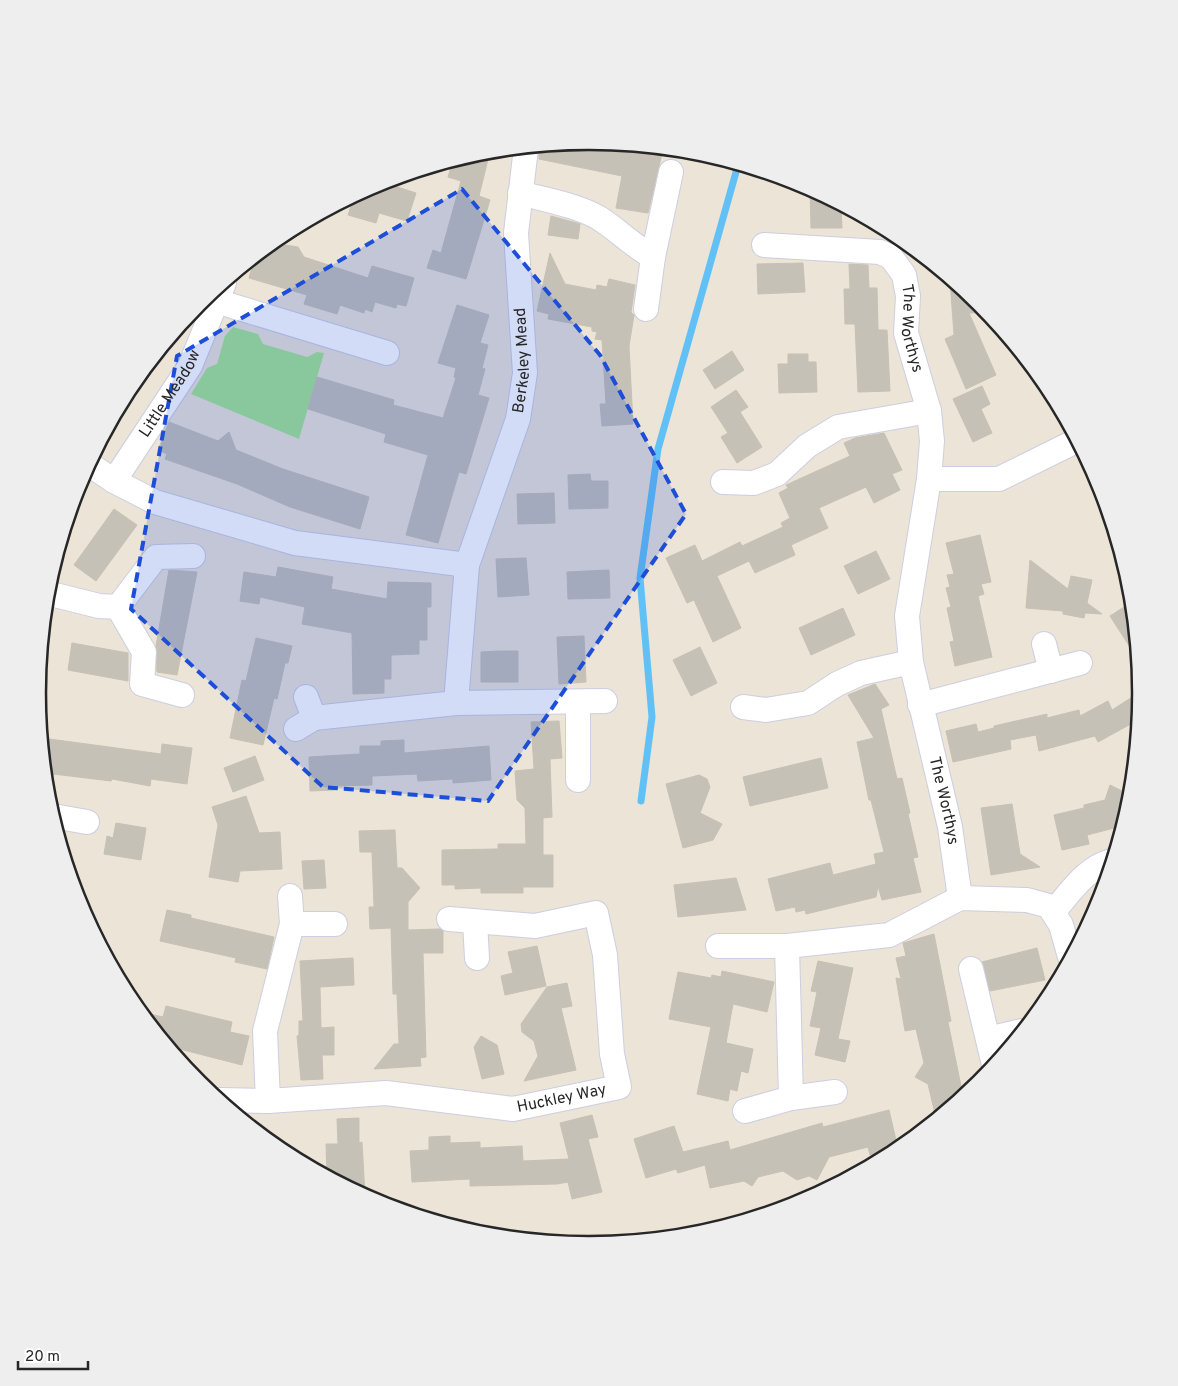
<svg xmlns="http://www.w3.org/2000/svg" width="1178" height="1386" font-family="Overpass,sans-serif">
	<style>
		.green { fill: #a4e78e }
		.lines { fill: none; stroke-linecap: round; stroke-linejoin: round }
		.stream { stroke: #61c1f7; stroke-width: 7 }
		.building { fill: #c6c1b7; stroke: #c6c1b1 }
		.minor-casing { stroke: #cccee2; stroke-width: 26 }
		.minor { stroke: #fff; stroke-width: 24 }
		.marked { fill: #1d4ed8; fill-opacity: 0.2; stroke: #1d4ed8; stroke-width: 4; stroke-dasharray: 10 6; stroke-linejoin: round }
		.labels { text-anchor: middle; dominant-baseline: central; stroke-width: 4; stroke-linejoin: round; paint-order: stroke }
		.street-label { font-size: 16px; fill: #272727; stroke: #fff }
		.rim { fill: none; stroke: #272727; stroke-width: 2.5 }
	</style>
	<rect width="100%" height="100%" fill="#ebe4d7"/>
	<!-- green -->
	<path class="green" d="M 233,327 L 258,334 L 263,344 L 307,357 L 317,352 L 324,353 L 299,439 L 191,394 L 207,368 L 217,364 L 225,336 Z"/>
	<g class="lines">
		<!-- stream -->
		<path class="stream" d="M 641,801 L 652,717 L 640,578 L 658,449 L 738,165"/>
	</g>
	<!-- building -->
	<path class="building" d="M 589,142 L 663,149 L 648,213 L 616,208 L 622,176 L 539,159 L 539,146 Z
		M 490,151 L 479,196 L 490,200 L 466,279 L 427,268 L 433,250 L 441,253 L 461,181 L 448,177 L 453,161 Z
		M 382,182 L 416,193 L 407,221 L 379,213 L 376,223 L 348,215 L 354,197 Z
		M 810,189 L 841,206 L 842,228 L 811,228 Z
		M 551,216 L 580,224 L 578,239 L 548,235 Z
		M 272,243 L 298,247 L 304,257 L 368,278 L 372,266 L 414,278 L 406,306 L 397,304 L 396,308 L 375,302 L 372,312 L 365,309 L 364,313 L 340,305 L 337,314 L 304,304 L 307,295 L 249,278 L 255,257 Z
		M 550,253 L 565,284 L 596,290 L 597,285 L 607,287 L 609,279 L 635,285 L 631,312 L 634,315 L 629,346 L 633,424 L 602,426 L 600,404 L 606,404 L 602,340 L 595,339 L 597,332 L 592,331 L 592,327 L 548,319 L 549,314 L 537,311 Z
		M 803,263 L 805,292 L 758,294 L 757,264 Z
		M 849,264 L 868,265 L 869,288 L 877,288 L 878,330 L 887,330 L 890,391 L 858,392 L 855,324 L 845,324 L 844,289 L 850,289 Z
		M 950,280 L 986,312 L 969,313 L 996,375 L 966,389 L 945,339 L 954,335 Z
		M 457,305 L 489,315 L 480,343 L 488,345 L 482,368 L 485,369 L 478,395 L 489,398 L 466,474 L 459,472 L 438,543 L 406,535 L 428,455 L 384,442 L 386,434 L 308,409 L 317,377 L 394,400 L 393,405 L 443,418 L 456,378 L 454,377 L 456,368 L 438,363 Z
		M 732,351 L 744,370 L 715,389 L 703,370 Z
		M 788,354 L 808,354 L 808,362 L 816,362 L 817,392 L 779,393 L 778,364 L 788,364 Z
		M 982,386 L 990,404 L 981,409 L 992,433 L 973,442 L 953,399 Z
		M 736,390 L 748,407 L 740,412 L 762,447 L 737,463 L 721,437 L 728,433 L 711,407 Z
		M 169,422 L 218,441 L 229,432 L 236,450 L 283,469 L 369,497 L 360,529 L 290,507 L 237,484 L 165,459 L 167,454 L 158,450 Z
		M 884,433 L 902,470 L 892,474 L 900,490 L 874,503 L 866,487 L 819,508 L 828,528 L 791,545 L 795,555 L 755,573 L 749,561 L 717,576 L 741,628 L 713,642 L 694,600 L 687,603 L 666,558 L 695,545 L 702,561 L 740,542 L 748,557 L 742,546 L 783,527 L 781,523 L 790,518 L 779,493 L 788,488 L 786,485 L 850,456 L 844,443 L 855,438 Z
		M 590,474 L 591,481 L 608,481 L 608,508 L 569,509 L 568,475 Z
		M 554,493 L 555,523 L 518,524 L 517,494 Z
		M 114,509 L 137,525 L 96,581 L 74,565 Z
		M 980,535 L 991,582 L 981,584 L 984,594 L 978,596 L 992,657 L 955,666 L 950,642 L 954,641 L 947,608 L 951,607 L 946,588 L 950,587 L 947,575 L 954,574 L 946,543 Z
		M 876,551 L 890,579 L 858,594 L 844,566 Z
		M 526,558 L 529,595 L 498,597 L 496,559 Z
		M 1030,560 L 1068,589 L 1071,576 L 1092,580 L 1087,603 L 1102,614 L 1085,613 L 1084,618 L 1063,614 L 1063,611 L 1026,608 Z
		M 278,567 L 333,577 L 331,589 L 387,599 L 388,582 L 431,583 L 431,607 L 427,607 L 427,640 L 419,640 L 419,654 L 391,655 L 391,679 L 384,679 L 384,693 L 353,694 L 352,633 L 302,624 L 305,607 L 260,597 L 259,604 L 240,601 L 244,572 L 276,577 Z
		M 169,570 L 197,572 L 177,675 L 157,672 L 156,646 Z
		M 609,570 L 610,598 L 568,599 L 567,572 Z
		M 1132,602 L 1136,642 L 1137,658 L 1110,616 Z
		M 843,608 L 855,635 L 811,655 L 799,628 Z
		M 584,636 L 586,682 L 559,684 L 557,637 Z
		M 256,638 L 292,646 L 288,663 L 285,663 L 277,699 L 274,698 L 263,745 L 230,738 L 242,680 L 246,681 Z
		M 72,643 L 128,653 L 128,681 L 68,670 Z
		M 700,647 L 717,683 L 691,696 L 673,660 Z
		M 499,651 L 518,651 L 518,682 L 481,682 L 481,652 Z
		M 875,684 L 889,705 L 881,709 L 897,779 L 902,778 L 910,813 L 908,814 L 918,857 L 913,858 L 921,892 L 882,900 L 878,886 L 876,897 L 806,914 L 805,910 L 796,912 L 795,907 L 776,911 L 768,879 L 830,863 L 833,875 L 876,864 L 874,854 L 884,852 L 871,800 L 869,800 L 857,742 L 874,738 L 848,695 Z
		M 1140,692 L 1138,720 L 1098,742 L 1095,736 L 1039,751 L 1036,735 L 1010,740 L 1011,749 L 953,762 L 946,731 L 976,724 L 978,732 L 994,728 L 994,726 L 1047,714 L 1047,718 L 1079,710 L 1080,716 L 1108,701 L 1112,710 Z
		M 559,721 L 562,758 L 550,759 L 552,817 L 543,818 L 543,855 L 553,855 L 553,887 L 523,887 L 523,893 L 481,893 L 481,888 L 455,889 L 455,885 L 442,885 L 442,850 L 498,849 L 498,844 L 526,844 L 525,808 L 517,800 L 515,771 L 534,769 L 531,722 Z
		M 42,738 L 161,754 L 162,744 L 192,748 L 187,784 L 151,779 L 150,786 L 112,779 L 111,781 L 45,773 Z
		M 404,740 L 404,753 L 489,746 L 491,780 L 453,783 L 453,779 L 418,781 L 417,774 L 372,776 L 372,785 L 335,786 L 335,790 L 310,791 L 309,757 L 360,754 L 360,746 L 381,746 L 381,741 Z
		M 255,756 L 264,780 L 233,792 L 224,768 Z
		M 821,758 L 828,788 L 750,806 L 743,777 Z
		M 699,775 L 707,779 L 710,787 L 700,813 L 722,824 L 713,840 L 683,848 L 666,784 Z
		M 1110,785 L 1130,795 L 1122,826 L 1087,835 L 1089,844 L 1062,850 L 1054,815 L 1084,808 L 1084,805 L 1105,800 Z
		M 246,796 L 259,833 L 280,832 L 282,869 L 240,871 L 238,882 L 209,877 L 218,825 L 212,807 Z
		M 1012,804 L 1020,854 L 1040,867 L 991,875 L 981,808 Z
		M 116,823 L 146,828 L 141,860 L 104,854 L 107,836 L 113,838 Z
		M 395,830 L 397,868 L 402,868 L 420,888 L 408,902 L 408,930 L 440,929 L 443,931 L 443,953 L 423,953 L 426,1057 L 420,1058 L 421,1066 L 374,1069 L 394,1044 L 399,1044 L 397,994 L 393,994 L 391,928 L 370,929 L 369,907 L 374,907 L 372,852 L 360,852 L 359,831 Z
		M 324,860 L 326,888 L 304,889 L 302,861 Z
		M 736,878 L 746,910 L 678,917 L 674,885 Z
		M 167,910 L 191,915 L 191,918 L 274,937 L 267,969 L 235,962 L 236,958 L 160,941 Z
		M 934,934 L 951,1021 L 948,1022 L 963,1096 L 936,1118 L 928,1084 L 915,1077 L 924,1063 L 916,1029 L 905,1031 L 896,978 L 901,979 L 896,958 L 906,956 L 903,943 Z
		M 537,946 L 546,986 L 505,995 L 501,976 L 513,973 L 508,952 Z
		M 1037,948 L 1045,980 L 990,991 L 982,962 Z
		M 353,958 L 354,985 L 320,987 L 321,1028 L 334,1027 L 334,1055 L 322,1055 L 323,1079 L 301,1080 L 297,1036 L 299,1035 L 299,1021 L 303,1021 L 300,961 Z
		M 818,961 L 853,968 L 838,1039 L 850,1041 L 845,1062 L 815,1055 L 821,1028 L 810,1026 L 817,992 L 811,991 Z
		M 722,971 L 774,982 L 767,1012 L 733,1004 L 726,1043 L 753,1049 L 748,1073 L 741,1071 L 737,1091 L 730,1089 L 728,1101 L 697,1094 L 711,1027 L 669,1019 L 678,972 L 711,978 L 712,975 L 721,977 Z
		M 567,983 L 572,1006 L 561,1008 L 576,1070 L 524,1081 L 538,1056 L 534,1041 L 522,1032 L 521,1024 L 547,987 Z
		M 166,1006 L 232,1022 L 230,1032 L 249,1036 L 242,1065 L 168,1046 L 141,1012 L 163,1017 Z
		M 481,1036 L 497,1045 L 504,1074 L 482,1079 L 474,1047 Z
		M 889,1110 L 898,1149 L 870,1155 L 868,1147 L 829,1157 L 817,1180 L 809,1176 L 797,1180 L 783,1171 L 758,1177 L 752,1186 L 744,1181 L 710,1188 L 705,1165 L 678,1173 L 676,1169 L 646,1178 L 634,1139 L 674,1126 L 683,1152 L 728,1141 L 730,1150 L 822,1123 L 823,1127 Z
		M 592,1115 L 598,1137 L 588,1139 L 602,1192 L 572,1199 L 568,1182 L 557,1184 L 470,1186 L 470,1179 L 412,1182 L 410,1151 L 429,1150 L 429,1137 L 450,1136 L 450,1143 L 480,1142 L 480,1148 L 522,1146 L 523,1161 L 569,1159 L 560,1123 Z
		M 359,1118 L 359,1143 L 362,1142 L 365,1196 L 327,1175 L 326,1144 L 338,1144 L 337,1119 Z"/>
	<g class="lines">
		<defs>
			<g id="minor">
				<path d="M 520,193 C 546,200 576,205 599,218 C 618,230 633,246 653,257 L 671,172"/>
				<path id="s1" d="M 764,245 L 880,252 L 891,257 L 904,275 L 908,296 L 906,333 L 929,411 L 932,441 L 929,479 L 907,616 L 911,662 L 950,827 L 960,898"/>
				<path d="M 216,301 L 387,353"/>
				<path d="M 646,309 L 653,257"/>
				<path d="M 89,464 L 114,481 L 155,502 L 295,543 L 467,565"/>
				<path d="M 929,479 L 999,479 L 1076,441"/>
				<path id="s2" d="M 114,481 L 190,366 L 224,283"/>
				<path d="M 723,482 L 754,483 L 777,474 L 807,446 L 838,427 L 929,411"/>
				<path d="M 47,593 L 99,606 L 118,607 L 144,652 L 142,684 L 182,695"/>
				<path d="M 118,607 L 156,557 L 193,556"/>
				<path d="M 1044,644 L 1051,671"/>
				<path d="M 306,697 L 314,718"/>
				<path d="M 578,702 L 578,780"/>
				<path id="s3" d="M 456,703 L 467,565 L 518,419 L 525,373 L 516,233 L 526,148"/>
				<path d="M 920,705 L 1080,663"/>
				<path d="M 743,707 L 766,710 L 808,703 L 837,684 L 861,673 L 911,662"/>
				<path d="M 296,729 L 314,718 L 456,703 L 605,701"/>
				<path d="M 53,816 L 87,822"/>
				<path d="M 1053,912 C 1070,893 1086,867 1112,861"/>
				<path d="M 475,922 L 477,958"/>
				<path d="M 292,924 L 335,924"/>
				<path d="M 718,946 L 787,946 L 889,935 L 960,898 L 1027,900 L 1049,906 L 1061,925 L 1070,957"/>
				<path d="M 971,969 L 994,1065"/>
				<path d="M 988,1039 L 1022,1031"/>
				<path d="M 791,1098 L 835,1092"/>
				<path id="s4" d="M 220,1100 L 268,1101 L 386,1093 L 513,1109 L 619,1087 L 612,1054 L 605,955 L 596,913 L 535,926 L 449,919"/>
				<path d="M 268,1101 L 265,1031 L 292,924 L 290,896"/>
				<path d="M 745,1111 L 791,1098 L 787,946"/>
			</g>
		</defs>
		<!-- minor casing -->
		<use href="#minor" class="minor-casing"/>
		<!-- minor -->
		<use href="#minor" class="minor"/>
	</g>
	<!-- marked area -->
	<path class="marked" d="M 462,189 L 600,355 L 686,514 L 488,801 L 323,787 L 131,609 L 177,356 Z"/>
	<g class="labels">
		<!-- street labels -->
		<g class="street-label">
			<text stroke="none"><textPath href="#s1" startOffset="205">The Worthys</textPath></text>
			<text stroke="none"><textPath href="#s3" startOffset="352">Berkeley Mead</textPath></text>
			<text stroke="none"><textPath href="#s2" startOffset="104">Little Meadow</textPath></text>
			<text stroke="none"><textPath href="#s1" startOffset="686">The Worthys</textPath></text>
			<text stroke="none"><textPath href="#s4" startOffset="344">Huckley Way</textPath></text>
		</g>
	</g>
	<!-- crop -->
	<path d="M0 0H1178V1386H0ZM46 693a543 543 0 1 1 1086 0a543 543 0 1 1-1086 0Z" fill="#eee" fill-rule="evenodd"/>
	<path class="rim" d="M46 693a543 543 0 1 1 1086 0a543 543 0 1 1-1086 0Z"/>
	<!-- scale -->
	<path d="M18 1361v8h70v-8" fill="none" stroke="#272727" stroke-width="2.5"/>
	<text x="25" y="1361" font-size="15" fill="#272727" stroke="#ffffff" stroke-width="4" paint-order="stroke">20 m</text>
</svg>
